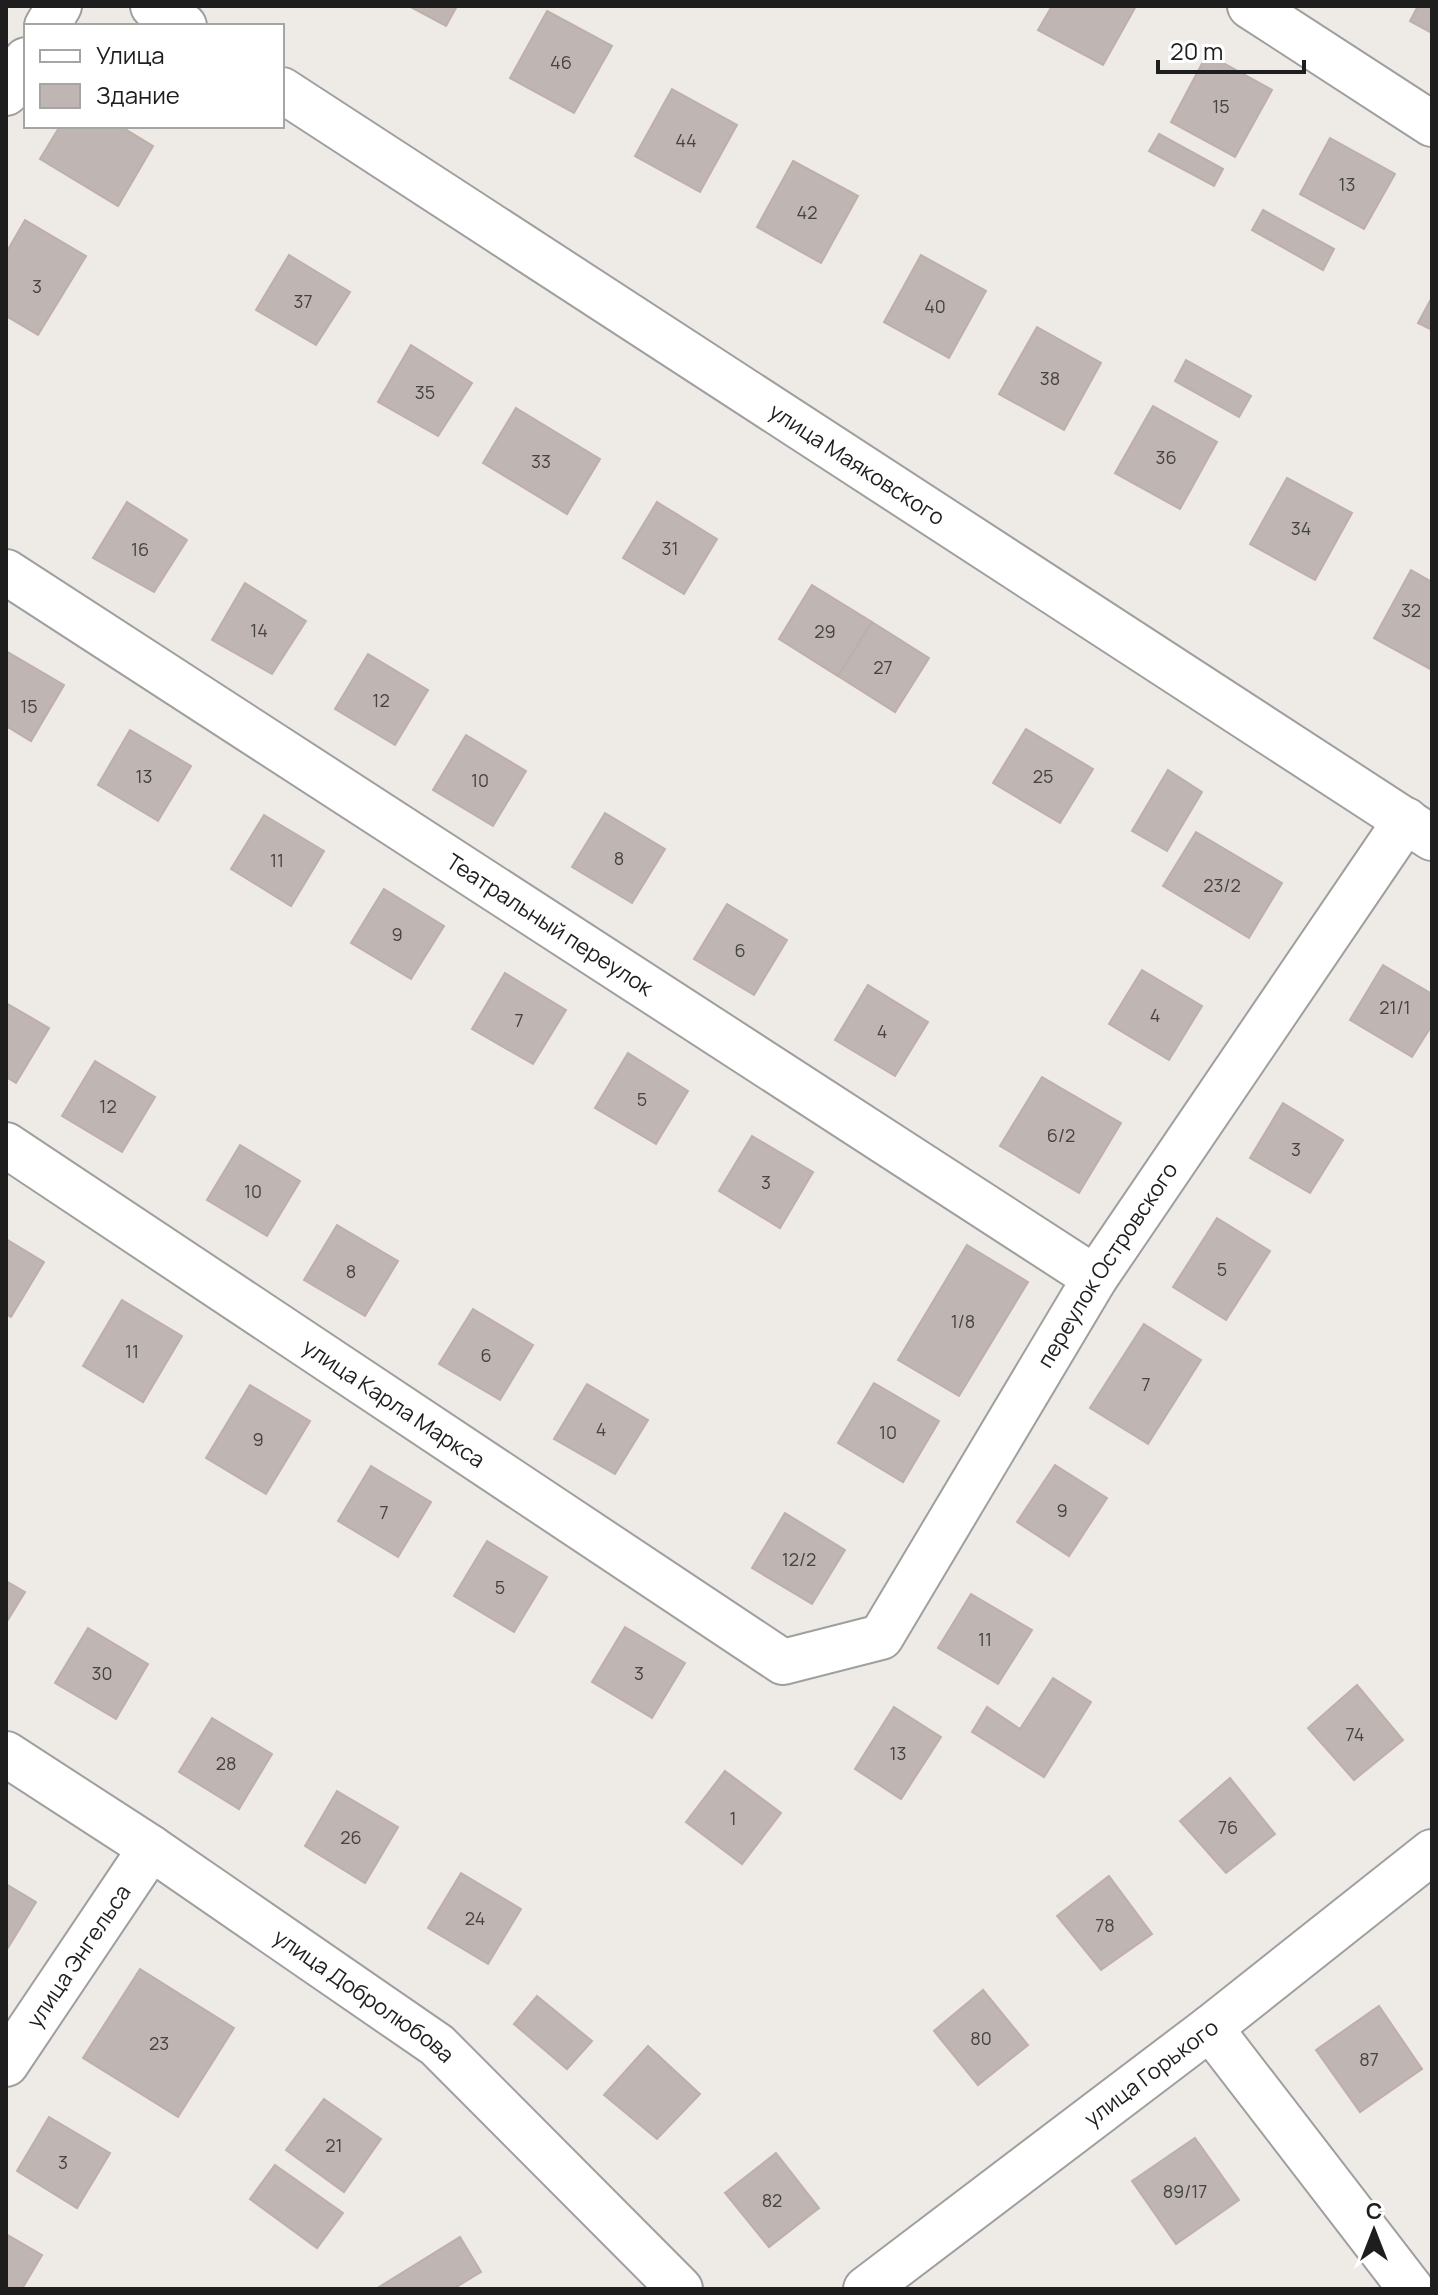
<svg xmlns="http://www.w3.org/2000/svg" width="1438" height="2295" font-family="Manrope,sans-serif">
	<style>
		.building { fill: #bfb5b2; stroke: #bfafa9; stroke-width: 2 }
		.lines { fill: none; stroke-linecap: round; stroke-linejoin: round }
		.minor-casing { stroke: #9f9f9f; stroke-width: 48 }
		.minor { stroke: #fff; stroke-width: 44 }
		.labels { text-anchor: middle; dominant-baseline: central; stroke-width: 6; stroke-linejoin: round; paint-order: stroke }
		.number-label { font-size: 18px; fill: #464443 }
		.street-label { font-size: 22px; fill: #1e1e1e; stroke: #fff }
	</style>
	<rect width="100%" height="100%" fill="#eeeae6"/>
	<!-- building -->
	<path class="building" d="M 409,6 L 457,6 L 446,26 Z
		M 1052,6 L 1136,6 L 1103,65 L 1038,30 Z
		M 1418,6 L 1432,6 L 1432,33 L 1410,21 Z
		M 547,11 L 612,46 L 574,113 L 510,78 Z
		M 1207,54 L 1272,90 L 1235,157 L 1171,122 Z
		M 672,89 L 737,125 L 700,192 L 635,156 Z
		M 60,126 L 120,126 L 153,146 L 118,206 L 40,159 Z
		M 1159,134 L 1223,169 L 1214,186 L 1149,151 Z
		M 1330,138 L 1395,174 L 1364,229 L 1300,194 Z
		M 793,161 L 858,196 L 821,263 L 757,227 Z
		M 1263,210 L 1334,249 L 1323,270 L 1252,230 Z
		M 25,220 L 86,256 L 38,335 L 6,316 L 6,253 Z
		M 289,255 L 350,292 L 316,345 L 256,310 Z
		M 921,255 L 986,291 L 949,358 L 884,322 Z
		M 1430,301 L 1432,303 L 1432,330 L 1418,323 Z
		M 1037,327 L 1101,363 L 1064,430 L 999,394 Z
		M 411,345 L 472,383 L 438,436 L 378,402 Z
		M 1186,360 L 1251,396 L 1239,417 L 1175,381 Z
		M 1153,406 L 1217,442 L 1180,509 L 1115,473 Z
		M 516,408 L 600,459 L 567,514 L 483,463 Z
		M 1287,478 L 1352,513 L 1315,580 L 1250,544 Z
		M 127,502 L 187,540 L 154,592 L 93,558 Z
		M 657,502 L 717,539 L 684,594 L 623,558 Z
		M 1411,570 L 1432,582 L 1432,670 L 1374,638 Z
		M 245,583 L 306,621 L 272,674 L 212,640 Z
		M 812,585 L 872,622 L 838,676 L 779,639 Z
		M 872,622 L 929,658 L 895,712 L 838,676 Z
		M 6,651 L 64,685 L 31,741 L 6,726 Z
		M 368,654 L 428,690 L 395,745 L 335,709 Z
		M 1026,729 L 1093,769 L 1060,823 L 993,783 Z
		M 130,730 L 191,766 L 158,821 L 98,785 Z
		M 466,735 L 526,771 L 493,826 L 433,790 Z
		M 1168,770 L 1202,792 L 1167,851 L 1132,831 Z
		M 605,813 L 665,849 L 632,903 L 572,867 Z
		M 264,815 L 324,851 L 291,906 L 231,869 Z
		M 1196,832 L 1282,883 L 1249,938 L 1163,886 Z
		M 384,889 L 444,926 L 411,979 L 351,943 Z
		M 727,904 L 787,940 L 754,995 L 694,959 Z
		M 1383,965 L 1432,994 L 1432,1025 L 1412,1057 L 1350,1020 Z
		M 1142,970 L 1202,1006 L 1169,1060 L 1109,1024 Z
		M 505,973 L 566,1010 L 533,1064 L 472,1029 Z
		M 868,985 L 928,1022 L 895,1076 L 835,1040 Z
		M 6,1003 L 49,1028 L 16,1083 L 6,1077 Z
		M 628,1053 L 688,1091 L 656,1144 L 595,1108 Z
		M 95,1061 L 155,1097 L 122,1152 L 62,1116 Z
		M 1042,1077 L 1121,1123 L 1079,1193 L 1000,1146 Z
		M 1283,1103 L 1343,1140 L 1310,1193 L 1250,1158 Z
		M 752,1136 L 813,1172 L 780,1228 L 719,1191 Z
		M 240,1145 L 300,1181 L 267,1236 L 207,1200 Z
		M 1217,1218 L 1270,1251 L 1226,1320 L 1173,1287 Z
		M 337,1225 L 398,1261 L 365,1316 L 304,1280 Z
		M 6,1239 L 44,1262 L 11,1317 L 6,1314 Z
		M 967,1245 L 1028,1282 L 959,1396 L 898,1360 Z
		M 122,1300 L 182,1336 L 143,1402 L 83,1366 Z
		M 473,1309 L 533,1345 L 500,1400 L 439,1364 Z
		M 1144,1324 L 1201,1360 L 1148,1444 L 1090,1408 Z
		M 874,1383 L 939,1421 L 903,1482 L 838,1443 Z
		M 587,1384 L 648,1420 L 615,1474 L 554,1439 Z
		M 250,1385 L 310,1421 L 266,1494 L 206,1458 Z
		M 1055,1465 L 1107,1498 L 1069,1556 L 1017,1522 Z
		M 371,1466 L 431,1502 L 398,1557 L 338,1521 Z
		M 785,1513 L 845,1550 L 812,1604 L 752,1568 Z
		M 487,1541 L 547,1577 L 514,1632 L 454,1596 Z
		M 6,1581 L 25,1592 L 6,1623 Z
		M 971,1594 L 1032,1630 L 998,1684 L 938,1648 Z
		M 625,1627 L 685,1663 L 652,1718 L 592,1682 Z
		M 88,1628 L 148,1664 L 116,1719 L 55,1683 Z
		M 1053,1678 L 1091,1702 L 1044,1777 L 972,1732 L 987,1707 L 1020,1729 Z
		M 1357,1685 L 1403,1740 L 1354,1780 L 1308,1728 Z
		M 894,1707 L 941,1737 L 901,1799 L 855,1769 Z
		M 212,1718 L 272,1754 L 239,1809 L 179,1772 Z
		M 725,1771 L 781,1813 L 742,1864 L 686,1822 Z
		M 1230,1778 L 1275,1834 L 1226,1873 L 1180,1821 Z
		M 337,1791 L 398,1827 L 365,1883 L 305,1846 Z
		M 461,1873 L 521,1909 L 488,1964 L 428,1928 Z
		M 1109,1876 L 1152,1934 L 1101,1970 L 1057,1916 Z
		M 6,1884 L 36,1902 L 6,1951 Z
		M 140,1969 L 234,2028 L 178,2117 L 83,2058 Z
		M 983,1990 L 1028,2045 L 978,2085 L 934,2031 Z
		M 537,1996 L 592,2041 L 567,2069 L 514,2024 Z
		M 1379,2006 L 1422,2069 L 1360,2112 L 1316,2050 Z
		M 648,2046 L 700,2094 L 657,2139 L 604,2095 Z
		M 324,2099 L 381,2139 L 344,2192 L 286,2150 Z
		M 49,2117 L 110,2153 L 77,2208 L 17,2171 Z
		M 1195,2138 L 1239,2200 L 1176,2244 L 1132,2181 Z
		M 776,2153 L 819,2208 L 769,2247 L 725,2193 Z
		M 275,2165 L 343,2213 L 317,2248 L 250,2199 Z
		M 6,2234 L 42,2255 L 22,2289 L 6,2289 Z
		M 460,2237 L 481,2272 L 453,2289 L 376,2289 Z"/>
	<g class="lines">
		<defs>
			<g id="minor">
				<path d="M 153,6 L 184,26"/>
				<path d="M 1250,6 L 1432,124"/>
				<path d="M 47,26 L 59,6"/>
				<path id="s1" d="M 282,90 L 1432,838"/>
				<path d="M 6,93 L 26,60"/>
				<path id="s2" d="M 6,572 L 1095,1278"/>
				<path id="s3" d="M 6,1145 L 783,1662 L 881,1637 L 1095,1278 L 1406,820"/>
				<path id="s4" d="M 6,1754 L 151,1848 L 437,2045 L 680,2289"/>
				<path d="M 1210,2028 L 1411,2289"/>
				<path id="s5" d="M 6,2064 L 151,1848"/>
				<path id="s6" d="M 866,2289 L 1210,2028 L 1432,1852"/>
			</g>
		</defs>
		<!-- minor casing -->
		<use href="#minor" class="minor-casing"/>
		<!-- minor -->
		<use href="#minor" class="minor"/>
	</g>
	<g class="labels">
		<!-- number labels -->
		<g class="number-label">
			<text x="561" y="62">46</text>
			<text x="1221" y="106">15</text>
			<text x="686" y="140">44</text>
			<text x="1347" y="184">13</text>
			<text x="807" y="212">42</text>
			<text x="37" y="286">3</text>
			<text x="303" y="301">37</text>
			<text x="935" y="306">40</text>
			<text x="1050" y="378">38</text>
			<text x="425" y="392">35</text>
			<text x="1166" y="457">36</text>
			<text x="541" y="461">33</text>
			<text x="1301" y="528">34</text>
			<text x="670" y="548">31</text>
			<text x="140" y="549">16</text>
			<text x="1411" y="610">32</text>
			<text x="259" y="630">14</text>
			<text x="825" y="631">29</text>
			<text x="883" y="667">27</text>
			<text x="381" y="700">12</text>
			<text x="29" y="706">15</text>
			<text x="144" y="776">13</text>
			<text x="1043" y="776">25</text>
			<text x="480" y="780">10</text>
			<text x="619" y="858">8</text>
			<text x="277" y="860">11</text>
			<text x="1222" y="885">23/2</text>
			<text x="397" y="934">9</text>
			<text x="740" y="950">6</text>
			<text x="1395" y="1007">21/1</text>
			<text x="1155" y="1015">4</text>
			<text x="519" y="1020">7</text>
			<text x="882" y="1031">4</text>
			<text x="642" y="1099">5</text>
			<text x="108" y="1106">12</text>
			<text x="1061" y="1135">6/2</text>
			<text x="1296" y="1149">3</text>
			<text x="766" y="1182">3</text>
			<text x="253" y="1191">10</text>
			<text x="1222" y="1269">5</text>
			<text x="351" y="1271">8</text>
			<text x="963" y="1321">1/8</text>
			<text x="132" y="1351">11</text>
			<text x="486" y="1355">6</text>
			<text x="1146" y="1384">7</text>
			<text x="601" y="1429">4</text>
			<text x="888" y="1432">10</text>
			<text x="258" y="1439">9</text>
			<text x="1062" y="1510">9</text>
			<text x="384" y="1512">7</text>
			<text x="799" y="1559">12/2</text>
			<text x="500" y="1587">5</text>
			<text x="985" y="1639">11</text>
			<text x="102" y="1673">30</text>
			<text x="639" y="1673">3</text>
			<text x="1355" y="1734">74</text>
			<text x="898" y="1753">13</text>
			<text x="226" y="1763">28</text>
			<text x="733" y="1818">1</text>
			<text x="1228" y="1827">76</text>
			<text x="351" y="1837">26</text>
			<text x="475" y="1918">24</text>
			<text x="1105" y="1925">78</text>
			<text x="981" y="2038">80</text>
			<text x="159" y="2043">23</text>
			<text x="1369" y="2059">87</text>
			<text x="334" y="2145">21</text>
			<text x="63" y="2162">3</text>
			<text x="1185" y="2191">89/17</text>
			<text x="772" y="2200">82</text>
		</g>
		<!-- street labels -->
		<g class="street-label">
			<text stroke="none"><textPath href="#s1" startOffset="686">улица Маяковского</textPath></text>
			<text stroke="none"><textPath href="#s2" startOffset="648">Театральный переулок</textPath></text>
			<text stroke="none"><textPath href="#s3" startOffset="1470">переулок Островского</textPath></text>
			<text stroke="none"><textPath href="#s3" startOffset="466">улица Карла Маркса</textPath></text>
			<text stroke="none"><textPath href="#s5" startOffset="130">улица Энгельса</textPath></text>
			<text stroke="none"><textPath href="#s4" startOffset="432">улица Добролюбова</textPath></text>
			<text stroke="none"><textPath href="#s6" startOffset="358">улица Горького</textPath></text>
		</g>
	</g>
	<!-- border -->
	<rect width="1438" height="2295" fill="none" stroke="#1e1e1e" stroke-width="16"/>
	<!-- legend -->
	<rect x="24" y="24" width="260" height="104" fill="#ffffff" stroke="#a5a5a5" stroke-width="2"/>
	<rect x="40" y="50" width="40" height="12" fill="#ffffff" stroke="#a5a5a5" stroke-width="2"/>
	<text x="96" y="64" font-size="24" fill="#1e1e1e">Улица</text>
	<rect x="40" y="84" width="40" height="24" fill="#bfb5b2" stroke="#a5a5a5" stroke-width="2"/>
	<text x="96" y="104" font-size="24" fill="#1e1e1e">Здание</text>
	<!-- north arrow -->
	<g transform="translate(1374 2231)" stroke="#ffffff" stroke-width="6" paint-order="stroke">
	<path d="M0-6L14 30L0 20L-14 30Z" fill="#1e1e1e"/>
	<text y="-12" font-size="22" font-weight="bold" text-anchor="middle" fill="#1e1e1e">С</text>
	</g>
	<!-- scale -->
	<path d="M1158 60v12h146v-12" fill="none" stroke="#1e1e1e" stroke-width="4"/>
	<text x="1170" y="60" font-size="24" fill="#1e1e1e" stroke="#ffffff" stroke-width="6" paint-order="stroke">20 m</text>
</svg>
